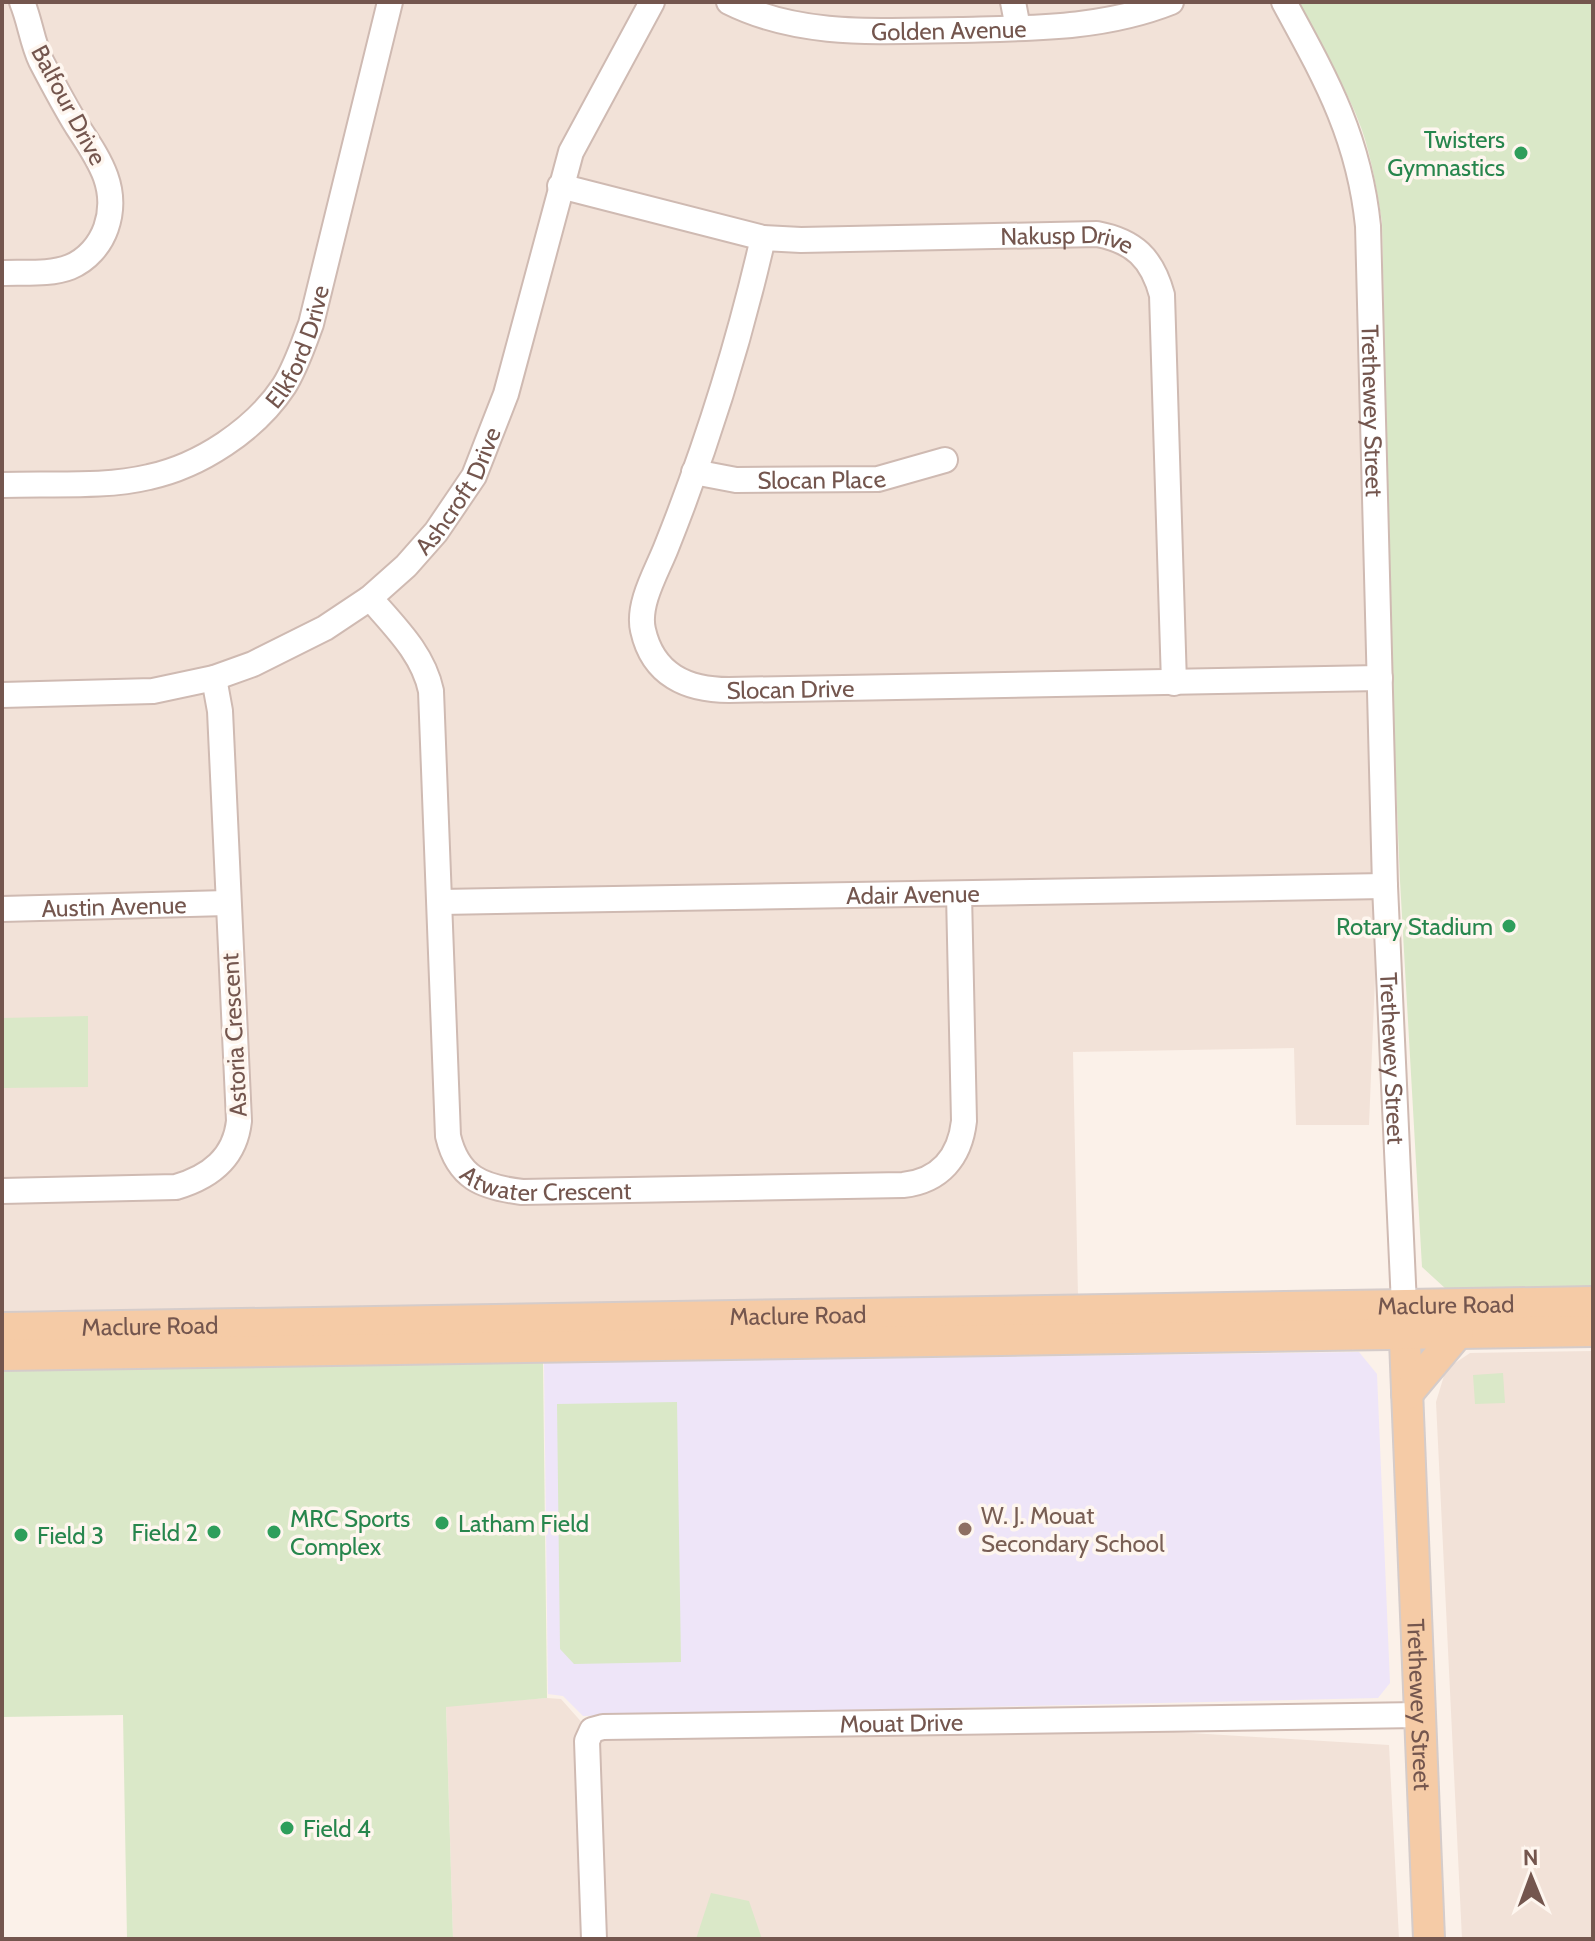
<svg xmlns="http://www.w3.org/2000/svg" width="1595" height="1941" font-family="Cabin,sans-serif">
	<style>
		.residential { fill: #f2e2d8 }
		.education { fill: #eee5f8 }
		.green { fill: #dae8c8 }
		.lines { fill: none; stroke-linecap: round; stroke-linejoin: round }
		.minor-casing { stroke: #cfbab2; stroke-width: 28 }
		.major-casing { stroke: #d5ccca; stroke-width: 34 }
		.minor { stroke: #fff; stroke-width: 24 }
		.major { stroke: #f5cba6; stroke-width: 30 }
		.leisure-dot { fill: #2e9e5b; stroke: #fef6ef; stroke-width: 3 }
		.education-dot { fill: #8d6e63; stroke: #fef6ef; stroke-width: 3 }
		.labels { text-anchor: middle; dominant-baseline: central; stroke-width: 7; stroke-linejoin: round; paint-order: stroke }
		.street-label { font-size: 24px; fill: #74564e; stroke: #fef6ef }
		.leisure-label { font-size: 24px; fill: #27864d; stroke: #fef6ef; text-anchor: start }
		.education-label { font-size: 24px; fill: #785e54; stroke: #fef6ef; text-anchor: start }
	</style>
	<rect width="100%" height="100%" fill="#fbf1e9"/>
	<!-- residential -->
	<path class="residential" d="M 2,2 L 1269,2 L 1319,92 L 1339,141 L 1353,200 L 1379,881 L 1369,1125 L 1296,1125 L 1294,1048 L 1073,1052 L 1078,1297 L 2,1311 Z
		M 1593,1351 L 1593,1939 L 1462,1939 L 1436,1402 L 1446,1369 L 1470,1353 Z
		M 547,1698 L 561,1699 L 593,1735 L 1077,1726 L 1389,1745 L 1399,1939 L 453,1939 L 446,1706 Z"/>
	<!-- education -->
	<path class="education" d="M 1359,1352 L 1377,1374 L 1390,1683 L 1378,1698 L 583,1716 L 563,1696 L 548,1694 L 544,1363 Z"/>
	<!-- green -->
	<path class="green" d="M 1298,2 L 1593,2 L 1593,1286 L 1446,1289 L 1422,1267 L 1400,881 L 1391,660 L 1382,222 C 1377,191 1372,160 1362,130 C 1346,85 1319,44 1298,2 Z
		M 88,1016 L 88,1087 L 2,1088 L 2,1018 Z
		M 543,1363 L 547,1698 L 446,1707 L 453,1939 L 127,1939 L 123,1715 L 2,1717 L 2,1371 Z
		M 1503,1373 L 1505,1403 L 1475,1404 L 1473,1375 Z
		M 677,1402 L 681,1662 L 574,1664 L 560,1649 L 557,1404 Z
		M 711,1893 L 749,1901 L 762,1939 L 696,1939 Z"/>
	<g class="lines">
		<defs>
			<g id="minor">
				<path id="s1" d="M 729,2 C 801,38 882,31 959,30 C 1031,28 1103,29 1171,2"/>
				<path d="M 1013,2 L 1018,28"/>
				<path id="s2" d="M 1284,2 C 1326,79 1359,137 1368,226 L 1385,886 L 1404,1305"/>
				<path id="s3" d="M 560,186 L 763,238 L 801,240 L 1097,234 C 1134,241 1152,258 1162,295 L 1174,683"/>
				<path id="s4" d="M 763,238 C 739,343 706,448 666,548 C 657,571 637,604 643,630 C 653,675 687,690 729,690 L 1380,678"/>
				<path d="M 2,273 C 23,272 50,275 70,267 C 87,260 100,245 106,228 C 120,188 98,158 77,126 C 64,105 52,82 41,61 C 32,42 30,21 22,2"/>
				<path id="s5" d="M 694,472 L 736,480 L 878,479 L 945,460"/>
				<path id="s6" d="M 2,485 C 50,483 103,488 149,477 C 200,466 255,430 284,386 C 296,367 303,345 311,324 L 390,2"/>
				<path id="s7" d="M 370,598 C 394,626 423,653 431,691 L 448,1136 C 458,1178 482,1187 522,1192 L 903,1185 C 940,1181 960,1157 964,1121 L 959,894"/>
				<path id="s8" d="M 2,695 L 153,691 L 214,678 L 253,664 L 325,628 L 370,598 L 406,566 L 436,532 L 474,476 L 506,394 L 571,152 L 652,2"/>
				<path id="s9" d="M 441,902 L 1385,886"/>
				<path id="s10" d="M 2,909 L 227,903"/>
				<path d="M 2,1191 L 176,1187 C 210,1177 235,1158 239,1121 L 220,711 L 214,678"/>
				<path id="s11" d="M 594,1939 L 587,1741 L 592,1730 L 603,1727 L 1419,1715"/>
			</g>
			<g id="major">
				<path id="s12" d="M 1404,1315 L 1429,1939"/>
				<path id="s13" d="M 2,1328 L 1593,1302"/>
				<path d="M 2,1355 L 1593,1331"/>
				<path d="M 1407,1394 L 1458,1333"/>
			</g>
		</defs>
		<!-- minor casing -->
		<use href="#minor" class="minor-casing"/>
		<!-- major casing -->
		<use href="#major" class="major-casing"/>
		<!-- minor -->
		<use href="#minor" class="minor"/>
		<!-- major -->
		<use href="#major" class="major"/>
	</g>
	<!-- markers -->
	<g class="leisure-dot">
		<circle cx="1521" cy="153" r="8"/>
		<circle cx="1509" cy="926" r="8"/>
		<circle cx="442" cy="1523" r="8"/>
		<circle cx="214" cy="1532" r="8"/>
		<circle cx="274" cy="1532" r="8"/>
		<circle cx="21" cy="1535" r="8"/>
		<circle cx="287" cy="1828" r="8"/>
	</g>
	<circle class="education-dot" cx="965" cy="1529" r="8"/>
	<g class="labels">
		<!-- street labels -->
		<g class="street-label">
			<text stroke="none"><textPath href="#s1" startOffset="224">Golden Avenue</textPath></text>
			<text transform="translate(69 105) rotate(62)">Balfour Drive</text>
			<text stroke="none"><textPath href="#s3" startOffset="514">Nakusp Drive</textPath></text>
			<text stroke="none"><textPath href="#s6" startOffset="356">Elkford Drive</textPath></text>
			<text stroke="none"><textPath href="#s2" startOffset="426">Trethewey Street</textPath></text>
			<text stroke="none"><textPath href="#s5" startOffset="128">Slocan Place</textPath></text>
			<text stroke="none"><textPath href="#s8" startOffset="530">Ashcroft Drive</textPath></text>
			<text stroke="none"><textPath href="#s4" startOffset="588">Slocan Drive</textPath></text>
			<text stroke="none"><textPath href="#s9" startOffset="472">Adair Avenue</textPath></text>
			<text stroke="none"><textPath href="#s10" startOffset="112">Austin Avenue</textPath></text>
			<text transform="translate(234 1035) rotate(-93)">Astoria Crescent</text>
			<text stroke="none"><textPath href="#s2" startOffset="1074">Trethewey Street</textPath></text>
			<text stroke="none"><textPath href="#s7" startOffset="682">Atwater Crescent</textPath></text>
			<text stroke="none"><textPath href="#s13" startOffset="1444">Maclure Road</textPath></text>
			<text stroke="none"><textPath href="#s13" startOffset="796">Maclure Road</textPath></text>
			<text stroke="none"><textPath href="#s13" startOffset="148">Maclure Road</textPath></text>
			<text stroke="none"><textPath href="#s12" startOffset="390">Trethewey Street</textPath></text>
			<text stroke="none"><textPath href="#s11" startOffset="520">Mouat Drive</textPath></text>
		</g>
		<!-- leisure labels -->
		<g class="leisure-label">
			<text x="1505" y="139" text-anchor="end">Twisters<tspan x="1505" dy="28">Gymnastics</tspan></text>
			<text x="1493" y="926" text-anchor="end">Rotary Stadium</text>
			<text x="290" y="1518">MRC Sports<tspan x="290" dy="28">Complex</tspan></text>
			<text x="458" y="1523">Latham Field</text>
			<text x="198" y="1532" text-anchor="end">Field 2</text>
			<text x="37" y="1535">Field 3</text>
			<text x="303" y="1828">Field 4</text>
		</g>
		<!-- education labels -->
		<g class="education-label">
			<text x="981" y="1515">W. J. Mouat<tspan x="981" dy="28">Secondary School</tspan></text>
		</g>
	</g>
	<!-- border -->
	<rect width="1595" height="1941" fill="none" stroke="#74564e" stroke-width="8"/>
	<!-- north arrow -->
	<g transform="translate(1531 1877) rotate(359)" stroke="#fef6ef" stroke-width="6" paint-order="stroke">
	<path d="M0-6L14 30L0 20L-14 30Z" fill="#74564e"/>
	<text y="-12" font-size="22" font-weight="bold" text-anchor="middle" fill="#74564e">N</text>
	</g>
</svg>
